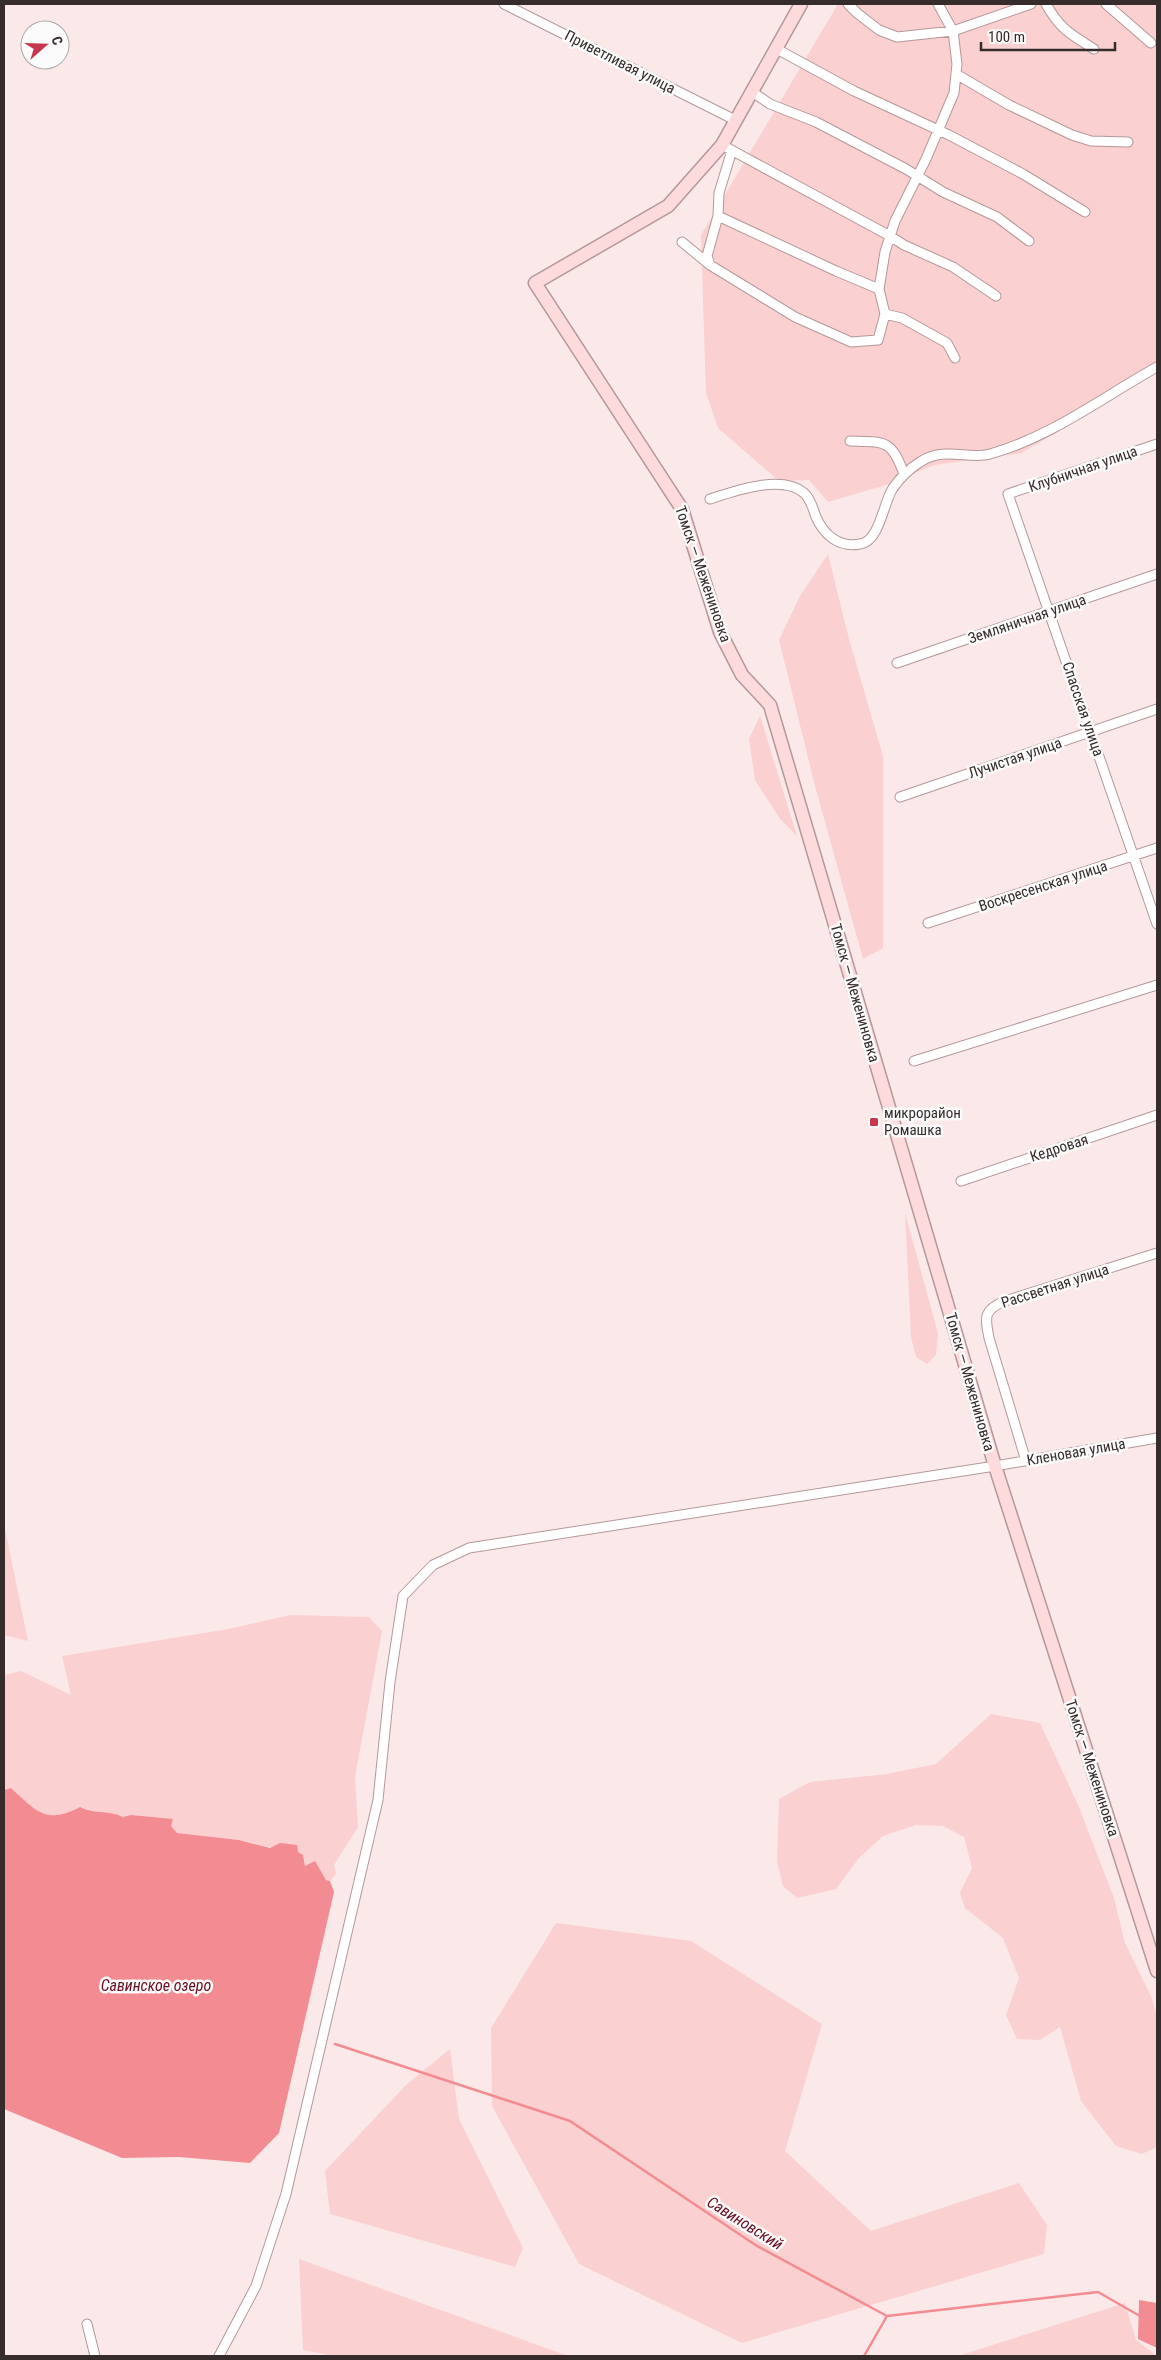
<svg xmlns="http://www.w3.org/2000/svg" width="1161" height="2360" font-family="'Roboto Condensed',sans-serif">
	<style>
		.green { fill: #fad0d1 }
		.water { fill: #f38c92 }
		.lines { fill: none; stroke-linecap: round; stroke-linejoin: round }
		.stream { stroke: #f38c92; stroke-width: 2.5 }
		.street-casing { stroke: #b49899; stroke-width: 11 }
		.secondary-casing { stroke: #b49899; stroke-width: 15 }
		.street { stroke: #fff; stroke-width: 9 }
		.secondary { stroke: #fddadc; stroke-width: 12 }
		.poi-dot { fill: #c7374d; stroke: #fbfbfb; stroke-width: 2 }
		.labels { text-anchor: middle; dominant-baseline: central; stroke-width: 5; stroke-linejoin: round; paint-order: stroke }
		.street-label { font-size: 15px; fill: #372c2c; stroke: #fbfbfb }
		.poi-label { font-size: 15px; fill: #372c2c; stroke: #fbfbfb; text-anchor: start }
		.water-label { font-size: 16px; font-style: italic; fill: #690d20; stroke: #fbfbfb }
	</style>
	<rect width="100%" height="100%" fill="#fbe9e9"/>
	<!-- green -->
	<path class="green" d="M 838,4 L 1157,4 L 1157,372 L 1022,453 L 934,465 L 889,484 L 828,502 L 809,480 L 779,481 L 718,428 L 706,393 L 701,235 Z
		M 828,554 L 849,639 L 883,756 L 883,948 L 863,959 L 815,786 L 779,640 L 800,596 Z
		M 760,716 L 797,836 L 780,819 L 755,780 L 749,739 Z
		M 905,1213 L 938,1333 L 936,1355 L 927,1364 L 916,1357 L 911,1337 Z
		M 4,1524 L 28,1641 L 4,1635 Z
		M 290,1615 L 369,1617 L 382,1631 L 355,1777 L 358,1827 L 334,1865 L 336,1874 L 330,1881 L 326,1880 L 315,1862 L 306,1866 L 303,1855 L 239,1840 L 176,1833 L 171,1826 L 173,1820 L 131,1815 L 123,1817 C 109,1810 93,1813 80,1807 C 46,1825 36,1811 11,1788 L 4,1790 L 4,1675 L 21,1671 L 71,1695 L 62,1656 L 229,1629 Z
		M 991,1714 L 1040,1723 L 1079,1807 L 1114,1898 L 1125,1943 L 1151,1996 L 1157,2016 L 1157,2147 L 1142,2154 L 1116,2146 L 1081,2101 L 1060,2027 L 1040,2040 L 1017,2039 L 1006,2015 L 1019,1978 L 1003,1938 L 965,1908 L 960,1893 L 972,1868 L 964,1837 L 943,1826 L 916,1825 L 883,1836 L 859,1858 L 836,1889 L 797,1898 L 783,1886 L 777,1862 L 779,1799 L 810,1782 L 887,1774 L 936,1764 Z
		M 556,1923 L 691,1941 L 822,2024 L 785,2151 L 871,2231 L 1019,2183 L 1047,2225 L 1044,2254 L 742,2343 L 579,2264 L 492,2106 L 491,2028 Z
		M 450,2049 L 459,2119 L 523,2248 L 515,2267 L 330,2214 L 325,2171 L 406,2085 Z
		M 299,2259 L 568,2356 L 333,2356 L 303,2350 Z
		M 1125,2303 L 1136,2340 L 1157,2356 L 958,2356 Z"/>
	<!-- water -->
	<path class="water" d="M 11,1788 C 36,1811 46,1825 80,1807 C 93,1814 109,1810 123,1817 L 131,1815 L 173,1819 L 171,1826 L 177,1833 L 239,1840 L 270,1848 L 280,1843 L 297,1845 L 298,1852 L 303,1855 L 305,1866 L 315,1861 L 326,1880 L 330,1881 L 334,1892 L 279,2133 L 250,2163 L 179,2157 L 122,2158 L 4,2109 L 4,1790 Z
		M 1139,2300 L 1157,2303 L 1157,2348 L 1138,2339 Z"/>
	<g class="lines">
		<!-- stream -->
		<path class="stream" d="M 335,2044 L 570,2121 L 757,2246 L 887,2316 L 1098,2292 L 1140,2316
			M 864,2356 L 887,2316"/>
		<defs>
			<path id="street" d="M 504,4 L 735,120
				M 848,4 L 857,13 L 879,30 L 897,37 L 953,31 L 1031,4
				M 1046,4 C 1060,29 1070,34 1094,49
				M 1106,4 L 1151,43
				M 775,48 L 854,91 L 949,135 L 1023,174 L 1085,212
				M 956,74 L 1009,105 L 1072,135 L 1091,141 L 1128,142
				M 751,91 L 770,104 L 816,122 L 906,169 L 943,192 L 997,217 L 1029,241
				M 722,145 L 890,236 L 904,245 L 953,267 L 996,296
				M 732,150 L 719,193 L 718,216 L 836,271 L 879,289
				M 718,216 L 707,256 L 710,265 L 795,317 L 851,342 L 878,340 L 885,314 L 879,289 L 885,252 L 895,221 L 926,159 L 954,93 L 957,64 L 953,31 L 938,4
				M 682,242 L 710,265
				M 885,314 L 902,318 L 947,343 L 955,358
				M 850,441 C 885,442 891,439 904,474
				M 1157,444 L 1008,494 L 1157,924
				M 710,499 C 734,491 782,474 804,493 C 811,499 813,509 816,517 C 824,535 839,548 860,544 C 880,541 883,503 893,488 C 900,478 909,469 920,462 C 945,446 968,460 990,454 C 1051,437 1103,397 1157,367
				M 897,663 L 1157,574
				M 900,797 L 1157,709
				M 928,923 L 1157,848
				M 914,1061 L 1157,985
				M 961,1181 L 1157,1115
				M 1026,1461 L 989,1338 C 985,1317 983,1310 1005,1301 L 1157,1253
				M 87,2324 L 95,2356
				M 219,2356 L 256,2286 L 286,2194 L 378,1800 L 390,1682 L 403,1596 L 433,1565 L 469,1548 L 995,1466 L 1157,1438"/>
			<path id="secondary" d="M 801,4 L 722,145 L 668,206 L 535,283 L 682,509 L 720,632 L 742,675 L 770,705 L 995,1466 L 1157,1971"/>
		</defs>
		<!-- street casing -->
		<use href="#street" class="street-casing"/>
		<!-- secondary casing -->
		<use href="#secondary" class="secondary-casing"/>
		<!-- street -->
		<use href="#street" class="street"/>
		<!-- secondary -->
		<use href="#secondary" class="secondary"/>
	</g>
	<!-- markers -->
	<rect class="poi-dot" x="869" y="1117" width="10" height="10" rx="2.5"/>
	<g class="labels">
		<!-- street labels -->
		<g class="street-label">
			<text transform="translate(620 62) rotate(27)">Приветливая улица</text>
			<text transform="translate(1083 469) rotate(-19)">Клубничная улица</text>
			<text transform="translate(703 574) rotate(71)">Томск — Межениновка</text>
			<text transform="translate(1027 619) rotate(-19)">Земляничная улица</text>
			<text transform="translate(1083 709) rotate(71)">Спасская улица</text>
			<text transform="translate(1015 758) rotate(-19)">Лучистая улица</text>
			<text transform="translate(1043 886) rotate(-18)">Воскресенская улица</text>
			<text transform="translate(855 993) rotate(74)">Томск — Межениновка</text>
			<text transform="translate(1059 1148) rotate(-18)">Кедровая</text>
			<text transform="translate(1055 1286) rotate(-18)">Рассветная улица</text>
			<text transform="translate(970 1382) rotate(74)">Томск — Межениновка</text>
			<text transform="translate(1076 1452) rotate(-10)">Кленовая улица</text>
			<text transform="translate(1092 1768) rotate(72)">Томск — Межениновка</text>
		</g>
		<!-- poi labels -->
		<g class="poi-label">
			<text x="884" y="1113">микрорайон<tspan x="884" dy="17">Ромашка</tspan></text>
		</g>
		<!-- water labels -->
		<g class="water-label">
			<text x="156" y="1985">Савинское озеро</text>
			<text transform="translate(745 2223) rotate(32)">Савиновский</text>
		</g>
	</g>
	<!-- border -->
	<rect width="1161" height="2360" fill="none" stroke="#372c2c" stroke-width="10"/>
	<!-- north arrow -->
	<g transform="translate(45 45) rotate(70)"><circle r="24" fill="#fbfbfb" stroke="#ada8a8"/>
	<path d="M0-4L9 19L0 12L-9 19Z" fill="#c7374d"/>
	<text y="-8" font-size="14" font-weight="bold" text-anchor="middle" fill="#372c2c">С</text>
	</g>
	<!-- scale -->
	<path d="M981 42v8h134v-8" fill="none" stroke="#372c2c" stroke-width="2.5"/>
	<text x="988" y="42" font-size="15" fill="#372c2c" stroke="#fbfbfb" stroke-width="4" paint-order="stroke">100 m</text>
</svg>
